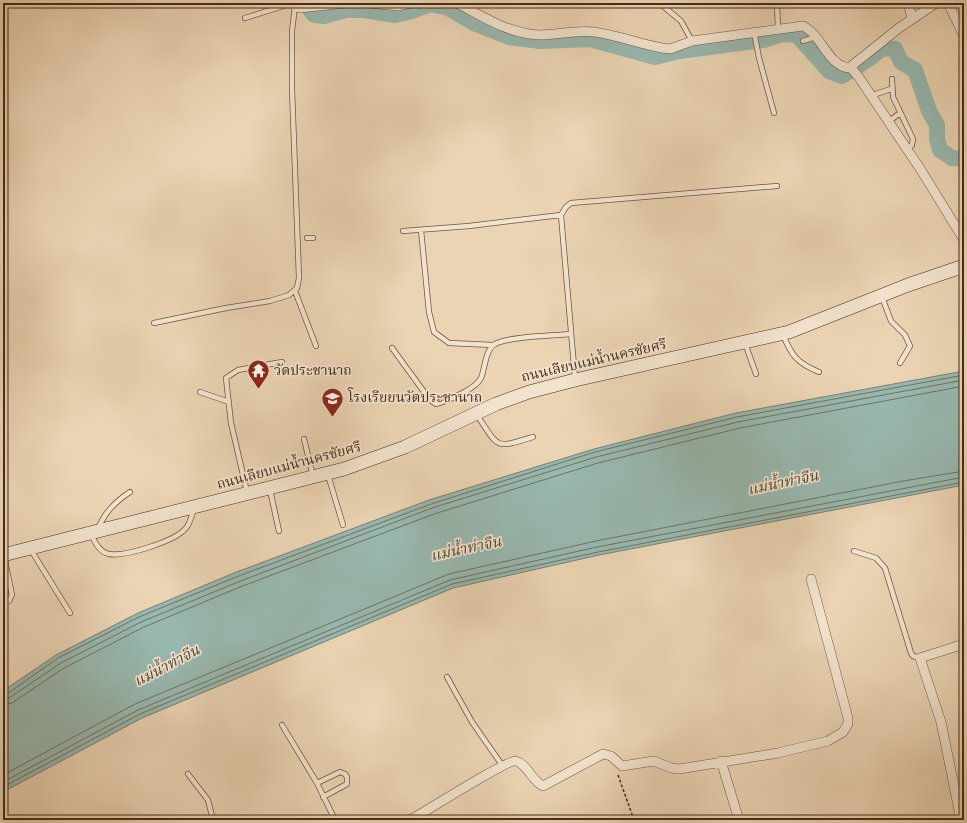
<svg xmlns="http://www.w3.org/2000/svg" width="967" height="823" font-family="'IM FELL DW Pica','Noto Serif Thai',serif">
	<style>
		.water { fill: #98b8af; stroke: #778072 }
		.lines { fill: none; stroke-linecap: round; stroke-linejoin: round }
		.shore { stroke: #6f7263; stroke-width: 1 }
		.river { stroke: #98b8af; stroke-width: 16 }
		.service-casing { stroke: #6f553e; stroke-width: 6 }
		.minor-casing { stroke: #6f553e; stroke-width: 10 }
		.secondary-casing { stroke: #462b17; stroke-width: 14 }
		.path { stroke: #462b17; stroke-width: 1.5; stroke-dasharray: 3 2; stroke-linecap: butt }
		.service { stroke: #f2e3ce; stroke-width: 4.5 }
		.minor { stroke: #f2e3ce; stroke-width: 9 }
		.secondary { stroke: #f2e3ce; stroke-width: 13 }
		.labels { text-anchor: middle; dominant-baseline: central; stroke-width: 3.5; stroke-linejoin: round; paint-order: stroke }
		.street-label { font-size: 14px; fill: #462b17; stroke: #f2e3ce }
		.poi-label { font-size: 14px; fill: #462b17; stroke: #f2e3ce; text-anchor: start }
		.water-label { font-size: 15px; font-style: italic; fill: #564735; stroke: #f2e3ce }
	</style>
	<rect width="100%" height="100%" fill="#ebd4b4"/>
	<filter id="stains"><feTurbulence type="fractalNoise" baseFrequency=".005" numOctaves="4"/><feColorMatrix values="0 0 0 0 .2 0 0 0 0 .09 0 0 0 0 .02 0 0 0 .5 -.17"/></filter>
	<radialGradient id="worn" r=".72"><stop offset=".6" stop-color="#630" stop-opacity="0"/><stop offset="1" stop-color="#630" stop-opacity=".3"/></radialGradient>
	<!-- water -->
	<path class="water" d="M 964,371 L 964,485 L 599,555 L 453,588 L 142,718 L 3,792 L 3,691 L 56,655 L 138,613 L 234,573 L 429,500 L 594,449 L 736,413 Z"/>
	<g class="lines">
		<!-- shore -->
		<path class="shore" d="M 3,694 L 7,694 L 58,658 L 139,617 L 236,577 L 431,504 L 595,452 L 737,417 L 964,375
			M 3,699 L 9,698 L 61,663 L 141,622 L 238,582 L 432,508 L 596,457 L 738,422 L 964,380
			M 3,705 L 12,703 L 64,668 L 144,627 L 240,587 L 434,514 L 598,463 L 740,428 L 964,386
			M 3,775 L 135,704 L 449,574 L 596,541 L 903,481 L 964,471
			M 3,782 L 138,710 L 450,580 L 597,547 L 964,477
			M 3,787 L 140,714 L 452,584 L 598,552 L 964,482"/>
		<!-- river -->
		<path class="river" d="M 305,3 L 314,15 L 324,16 L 346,10 L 364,10 L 395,15 L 412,11 L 430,4 L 447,7 L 474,23 L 509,37 L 540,41 L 590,39 L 655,57 L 679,51 L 763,40 L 782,34 L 797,35 L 829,71 L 842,76 L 870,58 L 882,48 L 895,49 L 901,62 L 915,70 L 929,111 L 937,125 L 937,139 L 940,150 L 952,158 L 964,159"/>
		<defs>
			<path id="service" d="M 777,3 L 778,29
				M 663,6 L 681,21 L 692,41
				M 245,18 L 293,3
				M 754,32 L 759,58 L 774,113
				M 803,41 L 816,37
				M 892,79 L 893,97 L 913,139 L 912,145 L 907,150
				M 870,96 L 891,89
				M 888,122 L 900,113
				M 421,230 L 429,312 L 434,332 L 449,343 L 493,345
				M 403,231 L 469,226 L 561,215
				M 307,238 L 313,238
				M 295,291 L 316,346
				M 882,297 L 891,321 L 905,335 L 910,346 L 900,363
				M 154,323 L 226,308 L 270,301 L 289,295 L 297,288 L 299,278 L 292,89 L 292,31 L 295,6
				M 783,335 C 792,356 797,363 819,372
				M 745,343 L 756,374
				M 392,348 L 430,400 L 436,404 C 447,401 476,389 481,378 C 485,369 485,350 495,344 C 510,336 553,336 571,334
				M 575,378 L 561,215 L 566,207 L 571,203 L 777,186
				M 200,392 L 229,402
				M 477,415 C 499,448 494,449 533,437
				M 304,439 L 313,476
				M 328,475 L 343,525
				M 270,490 L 279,531
				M 247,492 L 231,423 L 226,378 L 238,370 L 282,362
				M 98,529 C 105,512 115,502 130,492
				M 91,534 C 95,542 99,552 109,554 C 125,557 176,541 186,528 C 190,524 192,514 194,508
				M 31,550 L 70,613
				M 854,551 L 876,558 L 885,568 L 911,653 L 913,656 L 920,658
				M 3,603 L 9,601 L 12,595 L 4,556
				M 447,677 L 472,722 L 502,765
				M 282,725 L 317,783 L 335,820
				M 188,774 L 208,800 L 213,820
				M 317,783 L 340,772 L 345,774 L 347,777 L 347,784 L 323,797"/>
			<path id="minor" d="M 294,3 L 295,6 L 300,8 L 345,3
				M 369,3 L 399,6 L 411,3
				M 457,3 C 484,17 507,33 539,35 C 557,35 575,30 594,32 C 617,35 639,44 662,48 L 670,49 L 692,41 L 803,26 C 822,35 827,65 849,68
				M 908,3 L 912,18
				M 936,3 L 899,28 L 849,68 L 852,69 L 858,76 L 921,170 L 964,240
				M 948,3 L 964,36
				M 721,761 L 739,820
				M 410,820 C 425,812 508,759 516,761 C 527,764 532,781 543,786 L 603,754 L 611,756 L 622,766 L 654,761 L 671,768 L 679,769 L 778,753 L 828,741 L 843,732 L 848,724 L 848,718 L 811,579
				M 961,820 L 941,722 L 920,658 L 964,644"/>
			<path id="secondary" d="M 3,555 L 344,469 L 405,447 L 496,404 L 529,392 L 575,380 L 789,332 L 908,285 L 964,266"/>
		</defs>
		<!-- service casing -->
		<use href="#service" class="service-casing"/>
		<!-- minor casing -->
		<use href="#minor" class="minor-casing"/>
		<!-- secondary casing -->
		<use href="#secondary" class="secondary-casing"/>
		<!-- path -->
		<path class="path" d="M 618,775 L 634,820"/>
		<!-- service -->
		<use href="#service" class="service"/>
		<!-- minor -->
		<use href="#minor" class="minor"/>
		<!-- secondary -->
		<use href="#secondary" class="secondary"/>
	</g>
	<!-- icons -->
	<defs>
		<symbol id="temple-pin" viewBox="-11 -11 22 30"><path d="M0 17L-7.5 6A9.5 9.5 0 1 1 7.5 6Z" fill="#8f2418" stroke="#f2e3ce"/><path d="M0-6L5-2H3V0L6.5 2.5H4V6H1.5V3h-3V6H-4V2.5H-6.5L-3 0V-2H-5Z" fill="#fff"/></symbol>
		<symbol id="school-pin" viewBox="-11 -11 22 30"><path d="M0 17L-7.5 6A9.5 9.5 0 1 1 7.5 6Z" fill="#8f2418" stroke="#f2e3ce"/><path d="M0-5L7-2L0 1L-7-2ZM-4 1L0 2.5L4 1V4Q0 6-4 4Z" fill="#fff"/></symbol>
	</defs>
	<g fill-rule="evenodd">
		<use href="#temple-pin" x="246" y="358" width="25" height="34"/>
		<use href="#school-pin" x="320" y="386" width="25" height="34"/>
	</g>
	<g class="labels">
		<!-- street labels -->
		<g class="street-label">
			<text transform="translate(594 361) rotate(-13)">ถนนเลียบแม่น้ำนครชัยศรี</text>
			<text transform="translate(289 466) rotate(-15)">ถนนเลียบแม่น้ำนครชัยศรี</text>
		</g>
		<!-- poi labels -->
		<g class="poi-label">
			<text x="274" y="371">วัดประชานาถ</text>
			<text x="348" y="398">โรงเรียยนวัดประชานาถ</text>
		</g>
		<!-- water labels -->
		<g class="water-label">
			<text transform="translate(783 483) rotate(-12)">แม่น้ำท่าจีน</text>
			<text transform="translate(466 549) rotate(-12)">แม่น้ำท่าจีน</text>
			<text transform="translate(167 666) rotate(-28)">แม่น้ำท่าจีน</text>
		</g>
	</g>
	<!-- margin -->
	<rect width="967" height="823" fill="none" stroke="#ebd4b4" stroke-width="16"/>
	<rect x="4" y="4" width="959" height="815" fill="none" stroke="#462b17" stroke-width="2"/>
	<rect x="8" y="8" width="951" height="807" fill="none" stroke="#462b17"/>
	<rect width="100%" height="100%" filter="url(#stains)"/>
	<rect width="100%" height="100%" fill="url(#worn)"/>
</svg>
